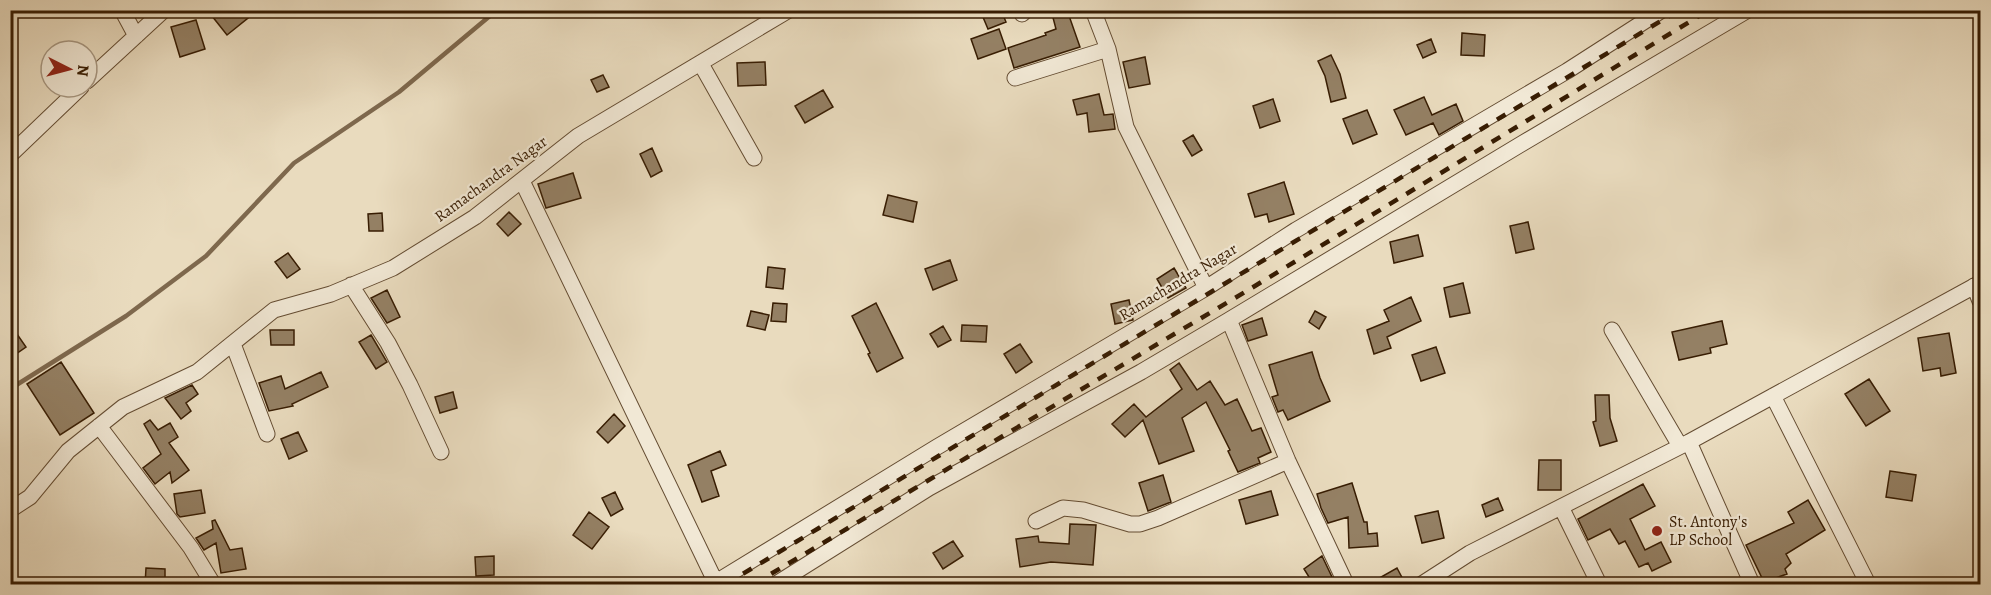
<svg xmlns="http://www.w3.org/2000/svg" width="1991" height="595" font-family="Alegreya,serif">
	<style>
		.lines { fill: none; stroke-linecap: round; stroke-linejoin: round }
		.stream { stroke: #7e684d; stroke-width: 4.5 }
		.building { fill: #948064; stroke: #381d03; stroke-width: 1.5 }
		.minor-casing { stroke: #644c32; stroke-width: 17 }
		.minor { stroke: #f1e8d5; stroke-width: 15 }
		.rail { stroke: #381d03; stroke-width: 4.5; stroke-dasharray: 10 10; stroke-linecap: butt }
		.poi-dot { fill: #8f2418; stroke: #f1e8d5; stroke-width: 2 }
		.labels { text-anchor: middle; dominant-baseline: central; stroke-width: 4.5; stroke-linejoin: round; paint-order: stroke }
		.street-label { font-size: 16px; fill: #381d03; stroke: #f1e8d5 }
		.poi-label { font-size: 16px; fill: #381d03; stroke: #f1e8d5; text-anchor: start }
	</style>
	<rect width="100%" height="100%" fill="#e9dbbe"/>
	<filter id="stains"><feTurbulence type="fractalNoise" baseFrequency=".00333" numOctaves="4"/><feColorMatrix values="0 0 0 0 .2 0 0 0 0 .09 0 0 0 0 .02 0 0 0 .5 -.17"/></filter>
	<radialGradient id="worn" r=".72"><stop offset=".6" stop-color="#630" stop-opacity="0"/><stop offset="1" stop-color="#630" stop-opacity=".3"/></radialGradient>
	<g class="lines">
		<!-- stream -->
		<path class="stream" d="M 10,389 L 126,316 L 206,256 L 294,163 L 399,92 L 497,10"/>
	</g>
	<!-- building -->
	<path class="building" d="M 219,10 L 242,10 L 248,18 L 227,35 L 212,16 Z
		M 980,10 L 1001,10 L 1006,22 L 988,29 Z
		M 1051,10 L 1067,10 L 1080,47 L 1014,68 L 1008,48 L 1046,35 L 1045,33 L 1056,29 Z
		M 196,20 L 205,49 L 180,57 L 171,27 Z
		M 999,29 L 1006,49 L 978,59 L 971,39 Z
		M 1462,33 L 1485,35 L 1484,56 L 1461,55 Z
		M 1431,39 L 1436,52 L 1423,58 L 1417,45 Z
		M 1331,55 L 1340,74 L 1346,98 L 1331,102 L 1325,76 L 1318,61 Z
		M 1145,57 L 1150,84 L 1129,88 L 1123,62 Z
		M 765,62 L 766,85 L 738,86 L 737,63 Z
		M 603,75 L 609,87 L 597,92 L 591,80 Z
		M 823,90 L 833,107 L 805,123 L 795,106 Z
		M 1099,94 L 1104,115 L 1113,114 L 1115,129 L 1089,132 L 1087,113 L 1077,115 L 1073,100 Z
		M 1424,97 L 1432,115 L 1456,104 L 1463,121 L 1439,135 L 1433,123 L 1406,135 L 1394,110 Z
		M 1273,99 L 1280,121 L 1260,128 L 1253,106 Z
		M 1367,110 L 1377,134 L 1353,144 L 1343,119 Z
		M 1193,135 L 1202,150 L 1192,156 L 1183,141 Z
		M 652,148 L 662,171 L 651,177 L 640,154 Z
		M 573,173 L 581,198 L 546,208 L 538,184 Z
		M 1284,182 L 1294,214 L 1269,222 L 1267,214 L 1255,217 L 1248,194 Z
		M 888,195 L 917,202 L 913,222 L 883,215 Z
		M 509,212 L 521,224 L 508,236 L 497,224 Z
		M 382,213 L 383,231 L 369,231 L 368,214 Z
		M 1528,222 L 1534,249 L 1516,253 L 1510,226 Z
		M 1418,235 L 1423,256 L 1394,263 L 1390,242 Z
		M 288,253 L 300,269 L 287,278 L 275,262 Z
		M 950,260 L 957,280 L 933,290 L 925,269 Z
		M 768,267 L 785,269 L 783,289 L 766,287 Z
		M 1174,268 L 1186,288 L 1168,298 L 1157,279 Z
		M 1463,283 L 1470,313 L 1450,317 L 1444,288 Z
		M 387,290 L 400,317 L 387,323 L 371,298 Z
		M 1411,297 L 1421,321 L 1387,337 L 1391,348 L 1374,354 L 1367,330 L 1389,321 L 1384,310 Z
		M 1129,300 L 1133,320 L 1115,324 L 1111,304 Z
		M 773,303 L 787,304 L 786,322 L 771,321 Z
		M 876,303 L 903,358 L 877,372 L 868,354 L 870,353 L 852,316 Z
		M 751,311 L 769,315 L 765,330 L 747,326 Z
		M 1315,311 L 1326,317 L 1319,329 L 1309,322 Z
		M 1262,318 L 1267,335 L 1248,341 L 1242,325 Z
		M 1722,321 L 1727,344 L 1710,348 L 1711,353 L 1679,360 L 1672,332 Z
		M 10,324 L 26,347 L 10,358 Z
		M 962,325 L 987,326 L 986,342 L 961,341 Z
		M 943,326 L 951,340 L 938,347 L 930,334 Z
		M 270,330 L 294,330 L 294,345 L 271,345 Z
		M 1949,333 L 1956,373 L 1941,376 L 1940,368 L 1923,371 L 1918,338 Z
		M 371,335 L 387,362 L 376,369 L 359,342 Z
		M 1020,344 L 1032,362 L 1016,373 L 1004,354 Z
		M 1436,347 L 1445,373 L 1421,381 L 1412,355 Z
		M 1312,352 L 1320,378 L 1330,401 L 1288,420 L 1283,410 L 1278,412 L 1272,397 L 1278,395 L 1269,365 Z
		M 61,362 L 94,413 L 60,435 L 27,384 Z
		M 1179,363 L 1197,390 L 1210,381 L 1225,405 L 1237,399 L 1252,431 L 1261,428 L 1271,452 L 1258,458 L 1260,463 L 1238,472 L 1228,451 L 1230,450 L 1206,402 L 1182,418 L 1194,451 L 1159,464 L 1143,420 L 1125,437 L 1112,424 L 1134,404 L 1146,417 L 1182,389 L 1170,370 Z
		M 321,372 L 328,387 L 292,404 L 293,406 L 269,411 L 259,383 L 281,376 L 285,389 Z
		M 1869,379 L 1890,411 L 1866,426 L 1845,394 Z
		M 192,385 L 198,394 L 186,403 L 191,411 L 181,419 L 165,398 Z
		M 453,392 L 457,408 L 440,413 L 435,397 Z
		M 1595,395 L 1609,395 L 1610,418 L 1617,441 L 1600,446 L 1593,422 L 1596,421 Z
		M 614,414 L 625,426 L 608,443 L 597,432 Z
		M 150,420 L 158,430 L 170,423 L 178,437 L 169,443 L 189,470 L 172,483 L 170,472 L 155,484 L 143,468 L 161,454 L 144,424 Z
		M 298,432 L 307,451 L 289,459 L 281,439 Z
		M 720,451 L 726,465 L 711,471 L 719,496 L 702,502 L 688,465 Z
		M 1539,460 L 1561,460 L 1561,490 L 1538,490 Z
		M 1890,471 L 1916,475 L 1912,501 L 1886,497 Z
		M 1163,475 L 1171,502 L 1148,511 L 1139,483 Z
		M 1352,483 L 1364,522 L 1367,522 L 1368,534 L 1377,533 L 1378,546 L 1349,548 L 1348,517 L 1328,523 L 1321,508 L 1317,494 Z
		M 1643,484 L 1655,506 L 1630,519 L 1645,550 L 1661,542 L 1671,562 L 1652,571 L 1648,563 L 1639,567 L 1625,541 L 1619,544 L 1610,529 L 1588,540 L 1578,519 Z
		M 201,490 L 205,513 L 180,517 L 177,514 L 174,494 Z
		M 1271,491 L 1278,515 L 1246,524 L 1239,500 Z
		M 615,492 L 623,509 L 611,516 L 602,498 Z
		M 1498,498 L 1503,510 L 1486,517 L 1482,505 Z
		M 1808,500 L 1825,530 L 1786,554 L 1791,563 L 1785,569 L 1787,574 L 1764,582 L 1746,545 L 1794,523 L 1788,512 Z
		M 1438,511 L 1444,538 L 1422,543 L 1415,516 Z
		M 589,512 L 609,527 L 592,549 L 573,535 Z
		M 215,520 L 230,550 L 242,548 L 246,569 L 221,573 L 216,543 L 204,550 L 196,538 L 213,529 L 212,521 Z
		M 1070,524 L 1096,525 L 1093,565 L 1051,562 L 1020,567 L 1016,539 L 1038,536 L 1039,542 L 1069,544 Z
		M 953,541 L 963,556 L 943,569 L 933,553 Z
		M 494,556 L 494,575 L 476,576 L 475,557 Z
		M 1322,556 L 1332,577 L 1321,585 L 1314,585 L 1304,569 Z
		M 146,568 L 165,569 L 165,585 L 145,585 Z
		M 1397,568 L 1406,585 L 1367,585 Z"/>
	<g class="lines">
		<defs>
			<path id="minor" d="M 122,10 L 136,36
				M 1093,10 L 1108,49 L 1126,127 L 1206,288
				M 1022,14 L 1026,10
				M 701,64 L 754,158
				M 1015,78 L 1108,49
				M 87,81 L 164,10
				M 10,155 L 81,87
				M 522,181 L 716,583
				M 351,285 L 388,343 L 410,385 L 441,452
				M 1974,286 L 1980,301
				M 1612,330 L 1680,446
				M 233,344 L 267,434
				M 1773,396 L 1868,584
				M 99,426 L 191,548 L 213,584
				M 1689,442 L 1752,584
				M 1561,507 L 1599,584
				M 10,510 L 30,497 L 68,451 L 123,407 L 197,372 L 274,310 L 331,294 L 393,268 L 475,217 L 578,136 L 789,10
				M 1036,521 L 1063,508 L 1083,510 L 1130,524 L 1140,524 L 1158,518 L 1288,461
				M 713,584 L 937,447 L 1206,288 L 1296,230 L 1567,71 L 1662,10
				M 776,584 L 929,488 L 1141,372 L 1229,320
				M 1346,584 L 1288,461 L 1229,320 L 1523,143 L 1748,10
				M 1422,584 L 1470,553 L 1689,442 L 1980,283"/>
		</defs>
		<!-- minor casing -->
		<use href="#minor" class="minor-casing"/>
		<!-- minor -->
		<use href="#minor" class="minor"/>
		<!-- rail -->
		<path class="rail" d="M 726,584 L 1679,10
			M 754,584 L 1245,292 L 1709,10"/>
	</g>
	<!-- markers -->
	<circle class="poi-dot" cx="1657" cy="531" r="6"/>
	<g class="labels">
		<!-- street labels -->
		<g class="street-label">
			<text transform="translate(491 179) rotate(-36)">Ramachandra Nagar</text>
			<text transform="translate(1178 282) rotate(-31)">Ramachandra Nagar</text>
		</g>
		<!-- poi labels -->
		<g class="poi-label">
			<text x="1669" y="522">St. Antony's<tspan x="1669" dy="18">LP School</tspan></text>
		</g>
	</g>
	<!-- margin -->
	<rect width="1991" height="595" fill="none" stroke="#e9dbbe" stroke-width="36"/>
	<rect x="12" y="12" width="1967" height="571" fill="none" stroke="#381d03" stroke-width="3"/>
	<rect x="18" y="18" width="1955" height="559" fill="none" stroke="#381d03" stroke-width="1.5"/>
	<!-- north arrow -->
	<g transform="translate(69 69) rotate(96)"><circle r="28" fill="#f1e8d5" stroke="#a79781" stroke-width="1.5"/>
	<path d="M0-4.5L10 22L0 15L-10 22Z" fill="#8f2418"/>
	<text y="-9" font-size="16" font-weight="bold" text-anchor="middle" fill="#381d03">N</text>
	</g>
	<rect width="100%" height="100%" filter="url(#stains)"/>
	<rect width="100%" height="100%" fill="url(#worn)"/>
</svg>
